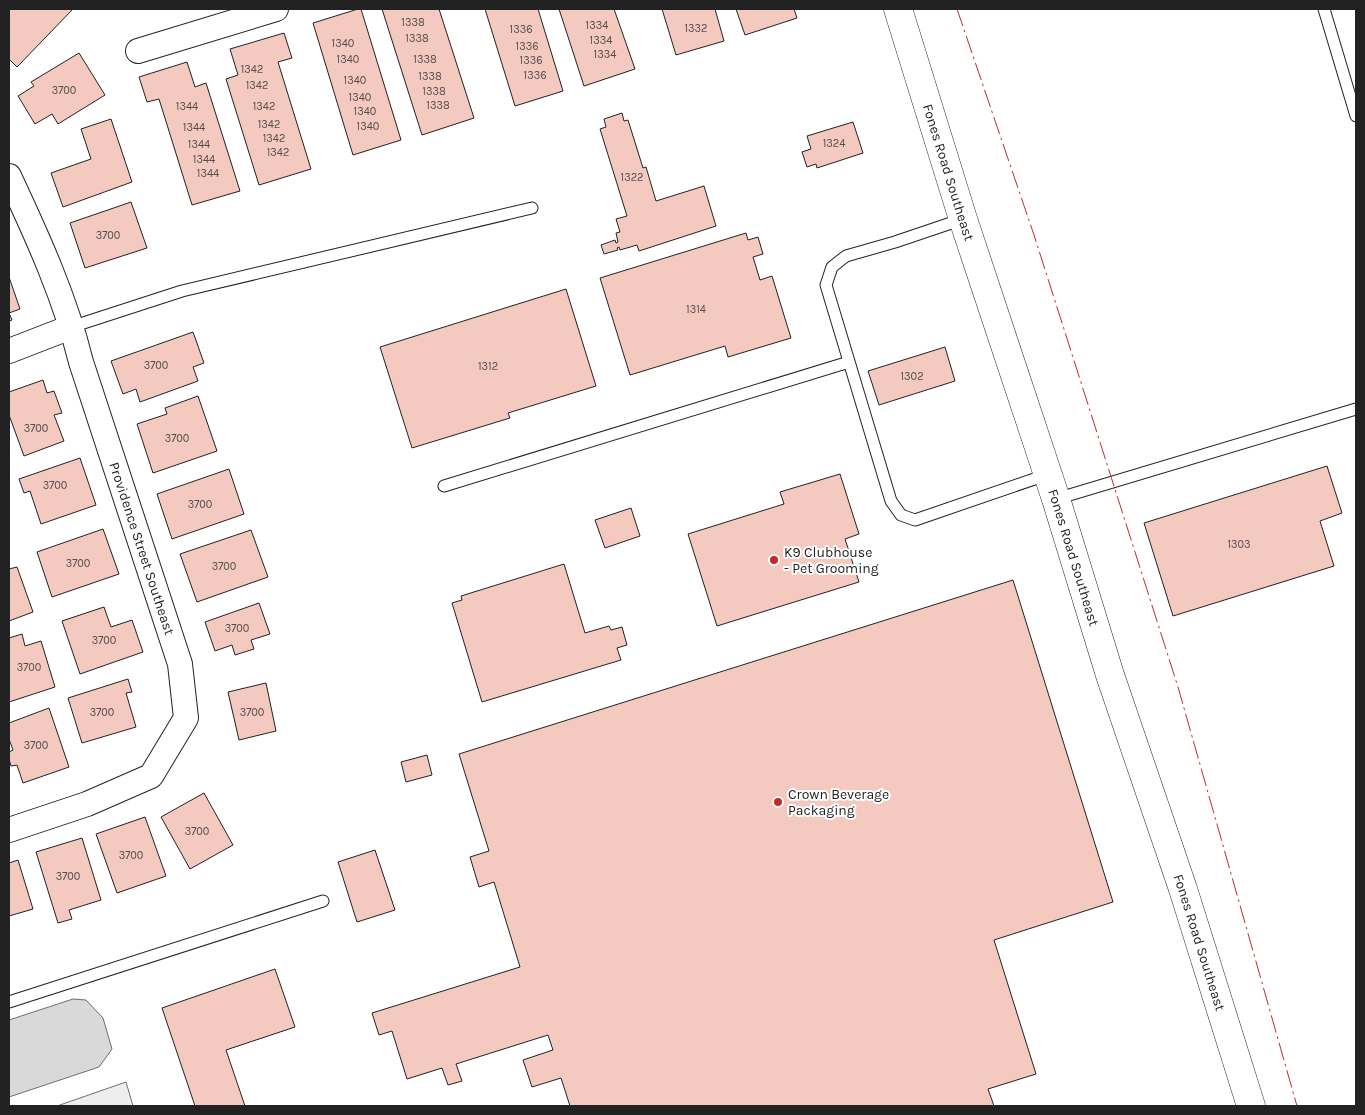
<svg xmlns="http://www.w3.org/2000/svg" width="1365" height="1115" font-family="Karla,sans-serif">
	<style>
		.green { fill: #eee; stroke: #6f6f6f }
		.water { fill: #d9d9d9; stroke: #6f6f6f }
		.building { fill: #f3c9c0; stroke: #222 }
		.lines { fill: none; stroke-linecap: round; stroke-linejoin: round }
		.lane-casing { stroke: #222; stroke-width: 13 }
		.street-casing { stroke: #222; stroke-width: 26 }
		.secondary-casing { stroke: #222; stroke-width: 29 }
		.lane { stroke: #fff; stroke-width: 11 }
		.street { stroke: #fff; stroke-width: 24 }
		.secondary { stroke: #fff; stroke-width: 28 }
		.power { stroke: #c62828; stroke-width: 1; stroke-dasharray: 18 4 2.5 4; stroke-linecap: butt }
		.poi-dot { fill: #c62828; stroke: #fff; stroke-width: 2 }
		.labels { text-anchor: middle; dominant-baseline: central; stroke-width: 4; stroke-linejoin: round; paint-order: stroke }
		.number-label { font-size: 11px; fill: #564c4a }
		.street-label { font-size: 14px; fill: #222; stroke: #fff }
		.poi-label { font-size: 14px; fill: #222; stroke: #fff; text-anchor: start }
	</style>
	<rect width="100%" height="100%" fill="#fff"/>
	<!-- green -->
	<path class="green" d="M 126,1082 L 133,1106 L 57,1106 Z"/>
	<!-- water -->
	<path class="water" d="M 73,999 L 86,1000 L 103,1018 L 112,1049 L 99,1067 L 9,1097 L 9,1020 Z"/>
	<!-- building -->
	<path class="building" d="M 9,9 L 73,9 L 17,67 L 9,59 Z
		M 358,9 L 361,9 L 401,140 L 353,155 L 313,23 Z
		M 382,9 L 439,9 L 474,118 L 422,135 Z
		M 485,9 L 538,9 L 563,91 L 515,106 Z
		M 559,9 L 614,9 L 635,69 L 584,86 Z
		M 662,9 L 715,9 L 724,41 L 676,55 Z
		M 736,9 L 794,9 L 797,18 L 745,35 Z
		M 284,33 L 292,58 L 278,62 L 311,169 L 259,185 L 226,79 L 238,75 L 230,49 Z
		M 79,53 L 105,95 L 58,124 L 52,114 L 35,124 L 18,96 L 34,86 L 31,82 Z
		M 187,62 L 195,87 L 206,83 L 240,191 L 192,205 L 159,99 L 147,102 L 139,77 Z
		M 622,113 L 624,121 L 628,120 L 643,168 L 646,167 L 656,201 L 704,186 L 716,226 L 639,251 L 637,245 L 620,250 L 619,247 L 617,248 L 618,250 L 604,254 L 601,245 L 615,240 L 616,243 L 618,242 L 616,233 L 620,232 L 616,219 L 627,216 L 600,129 L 606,127 L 604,119 Z
		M 111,119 L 132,182 L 63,207 L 51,173 L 91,159 L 81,129 Z
		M 853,122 L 863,153 L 817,168 L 816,164 L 807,167 L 802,152 L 811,149 L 807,136 Z
		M 131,202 L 147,248 L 85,268 L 70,223 Z
		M 746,233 L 748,240 L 758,237 L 763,254 L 753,257 L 760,280 L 772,276 L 791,338 L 728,357 L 725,346 L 630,375 L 600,278 Z
		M 9,277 L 20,309 L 9,313 L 12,320 L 9,321 Z
		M 566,289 L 596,386 L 508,413 L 510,418 L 412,448 L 380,347 Z
		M 193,332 L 204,363 L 193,367 L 198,381 L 140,402 L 136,389 L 123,394 L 111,361 Z
		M 945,347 L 955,381 L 879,405 L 868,371 Z
		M 43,380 L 47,393 L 54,391 L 62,413 L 54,415 L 64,441 L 24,456 L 9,415 L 9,392 Z
		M 198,396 L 217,451 L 153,473 L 137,424 L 167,414 L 165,408 Z
		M 80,458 L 96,505 L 41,524 L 30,491 L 24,493 L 19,479 Z
		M 1327,466 L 1342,513 L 1320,521 L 1334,566 L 1173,616 L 1144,523 Z
		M 229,469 L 244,514 L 172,539 L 157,494 Z
		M 840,474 L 859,534 L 845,539 L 859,582 L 717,626 L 688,534 L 784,504 L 780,492 Z
		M 631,508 L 640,536 L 605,548 L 595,520 Z
		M 103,529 L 119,574 L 52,597 L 37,552 Z
		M 251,530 L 268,577 L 197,602 L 180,554 Z
		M 564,564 L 585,633 L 609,626 L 611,630 L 622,627 L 627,645 L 617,648 L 621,660 L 482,702 L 452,603 L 462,600 L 461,596 Z
		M 17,567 L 33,612 L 9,621 L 9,569 Z
		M 1013,580 L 1113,902 L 994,940 L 1036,1074 L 988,1089 L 994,1106 L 570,1106 L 561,1078 L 532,1087 L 523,1060 L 553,1050 L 548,1035 L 456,1064 L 462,1081 L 448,1085 L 442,1068 L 407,1079 L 392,1031 L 379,1035 L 372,1013 L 520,967 L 494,882 L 479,887 L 470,857 L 489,851 L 459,754 Z
		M 259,603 L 270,634 L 251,640 L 254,649 L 235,655 L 232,645 L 215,651 L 205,622 Z
		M 104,607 L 111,627 L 132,620 L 143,652 L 80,674 L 62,621 Z
		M 22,634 L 25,646 L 41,641 L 55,687 L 9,702 L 9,638 Z
		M 128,679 L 132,692 L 126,693 L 136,727 L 82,743 L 68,698 Z
		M 266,683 L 276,731 L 239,740 L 228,692 Z
		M 49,708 L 69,767 L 23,783 L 17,765 L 11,766 L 9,759 L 9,752 L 13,750 L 9,739 L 9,723 Z
		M 427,755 L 432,775 L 406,782 L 401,762 Z
		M 204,793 L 233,845 L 190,869 L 161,817 Z
		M 145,817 L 166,876 L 117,893 L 96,834 Z
		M 82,838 L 101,900 L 69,910 L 72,919 L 58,923 L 36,852 Z
		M 375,850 L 395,910 L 357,922 L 338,862 Z
		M 18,860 L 33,909 L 9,916 L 9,863 Z
		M 275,969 L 295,1027 L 226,1050 L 245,1106 L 195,1106 L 162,1008 Z"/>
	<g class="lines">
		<defs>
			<path id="lane" d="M 1324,9 L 1356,116
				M 963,219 L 895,242 L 846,256 L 832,267 L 826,285 L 891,501 L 901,515 L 915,520 L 1046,475
				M 71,327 L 182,291 L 532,208
				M 444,486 L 849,362
				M 1056,499 L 1356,409
				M 9,1002 L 323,901"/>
			<g id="street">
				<path d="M 138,51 L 276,9"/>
				<path id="s1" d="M 9,176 C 37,236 65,297 81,362 L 180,664 L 186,718 L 151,776 L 87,804 L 9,830"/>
				<path d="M 9,351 L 71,327"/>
			</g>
			<g id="secondary">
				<path id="s2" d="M 898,9 L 963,219 L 1056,499 L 1110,675 L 1183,889 L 1251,1106"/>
			</g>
		</defs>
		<!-- lane casing -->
		<use href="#lane" class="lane-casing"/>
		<!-- street casing -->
		<use href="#street" class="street-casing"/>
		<!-- secondary casing -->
		<use href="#secondary" class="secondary-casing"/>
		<!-- lane -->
		<use href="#lane" class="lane"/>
		<!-- street -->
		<use href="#street" class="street"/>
		<!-- secondary -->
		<use href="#secondary" class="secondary"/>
		<!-- power -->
		<path class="power" d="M 957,9 L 1034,235 L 1178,687 L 1297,1106"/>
	</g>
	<!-- markers -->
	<g class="poi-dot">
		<circle cx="774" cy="560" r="5"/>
		<circle cx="778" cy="802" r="5"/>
	</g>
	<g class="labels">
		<!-- number labels -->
		<g class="number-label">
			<text x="413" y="22">1338</text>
			<text x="597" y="25">1334</text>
			<text x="696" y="28">1332</text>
			<text x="521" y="29">1336</text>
			<text x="417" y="38">1338</text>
			<text x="601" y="40">1334</text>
			<text x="343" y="43">1340</text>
			<text x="527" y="46">1336</text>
			<text x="605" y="54">1334</text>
			<text x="348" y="59">1340</text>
			<text x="425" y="59">1338</text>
			<text x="531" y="60">1336</text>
			<text x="252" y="69">1342</text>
			<text x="535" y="75">1336</text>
			<text x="430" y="76">1338</text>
			<text x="355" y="80">1340</text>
			<text x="257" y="85">1342</text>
			<text x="64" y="90">3700</text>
			<text x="434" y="91">1338</text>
			<text x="360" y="97">1340</text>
			<text x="438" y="105">1338</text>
			<text x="187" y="106">1344</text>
			<text x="264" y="106">1342</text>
			<text x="365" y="111">1340</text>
			<text x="269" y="124">1342</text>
			<text x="368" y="126">1340</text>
			<text x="194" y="127">1344</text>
			<text x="274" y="138">1342</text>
			<text x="834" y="143">1324</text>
			<text x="199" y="144">1344</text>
			<text x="278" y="152">1342</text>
			<text x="204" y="159">1344</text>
			<text x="208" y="173">1344</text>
			<text x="632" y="177">1322</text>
			<text x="108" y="235">3700</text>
			<text x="696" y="309">1314</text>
			<text x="156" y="365">3700</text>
			<text x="488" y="366">1312</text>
			<text x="912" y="376">1302</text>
			<text x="36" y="428">3700</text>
			<text x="177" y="438">3700</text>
			<text x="55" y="485">3700</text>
			<text x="200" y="504">3700</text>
			<text x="1239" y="544">1303</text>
			<text x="78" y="563">3700</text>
			<text x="224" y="566">3700</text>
			<text x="237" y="628">3700</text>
			<text x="104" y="640">3700</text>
			<text x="29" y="667">3700</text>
			<text x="102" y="712">3700</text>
			<text x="252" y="712">3700</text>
			<text x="36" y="745">3700</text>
			<text x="197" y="831">3700</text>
			<text x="131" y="855">3700</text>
			<text x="68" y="876">3700</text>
		</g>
		<!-- street labels -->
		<g class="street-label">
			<text stroke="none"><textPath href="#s2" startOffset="171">Fones Road Southeast</textPath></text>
			<text stroke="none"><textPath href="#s1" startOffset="396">Providence Street Southeast</textPath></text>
			<text stroke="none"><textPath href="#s2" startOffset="576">Fones Road Southeast</textPath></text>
			<text stroke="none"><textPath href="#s2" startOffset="981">Fones Road Southeast</textPath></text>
		</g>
		<!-- poi labels -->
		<g class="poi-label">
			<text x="784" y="552">K9 Clubhouse<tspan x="784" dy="16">- Pet Grooming</tspan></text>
			<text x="788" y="794">Crown Beverage<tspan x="788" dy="16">Packaging</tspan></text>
		</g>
	</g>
	<!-- border -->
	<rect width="1365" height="1115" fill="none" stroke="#222222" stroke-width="20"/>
</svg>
